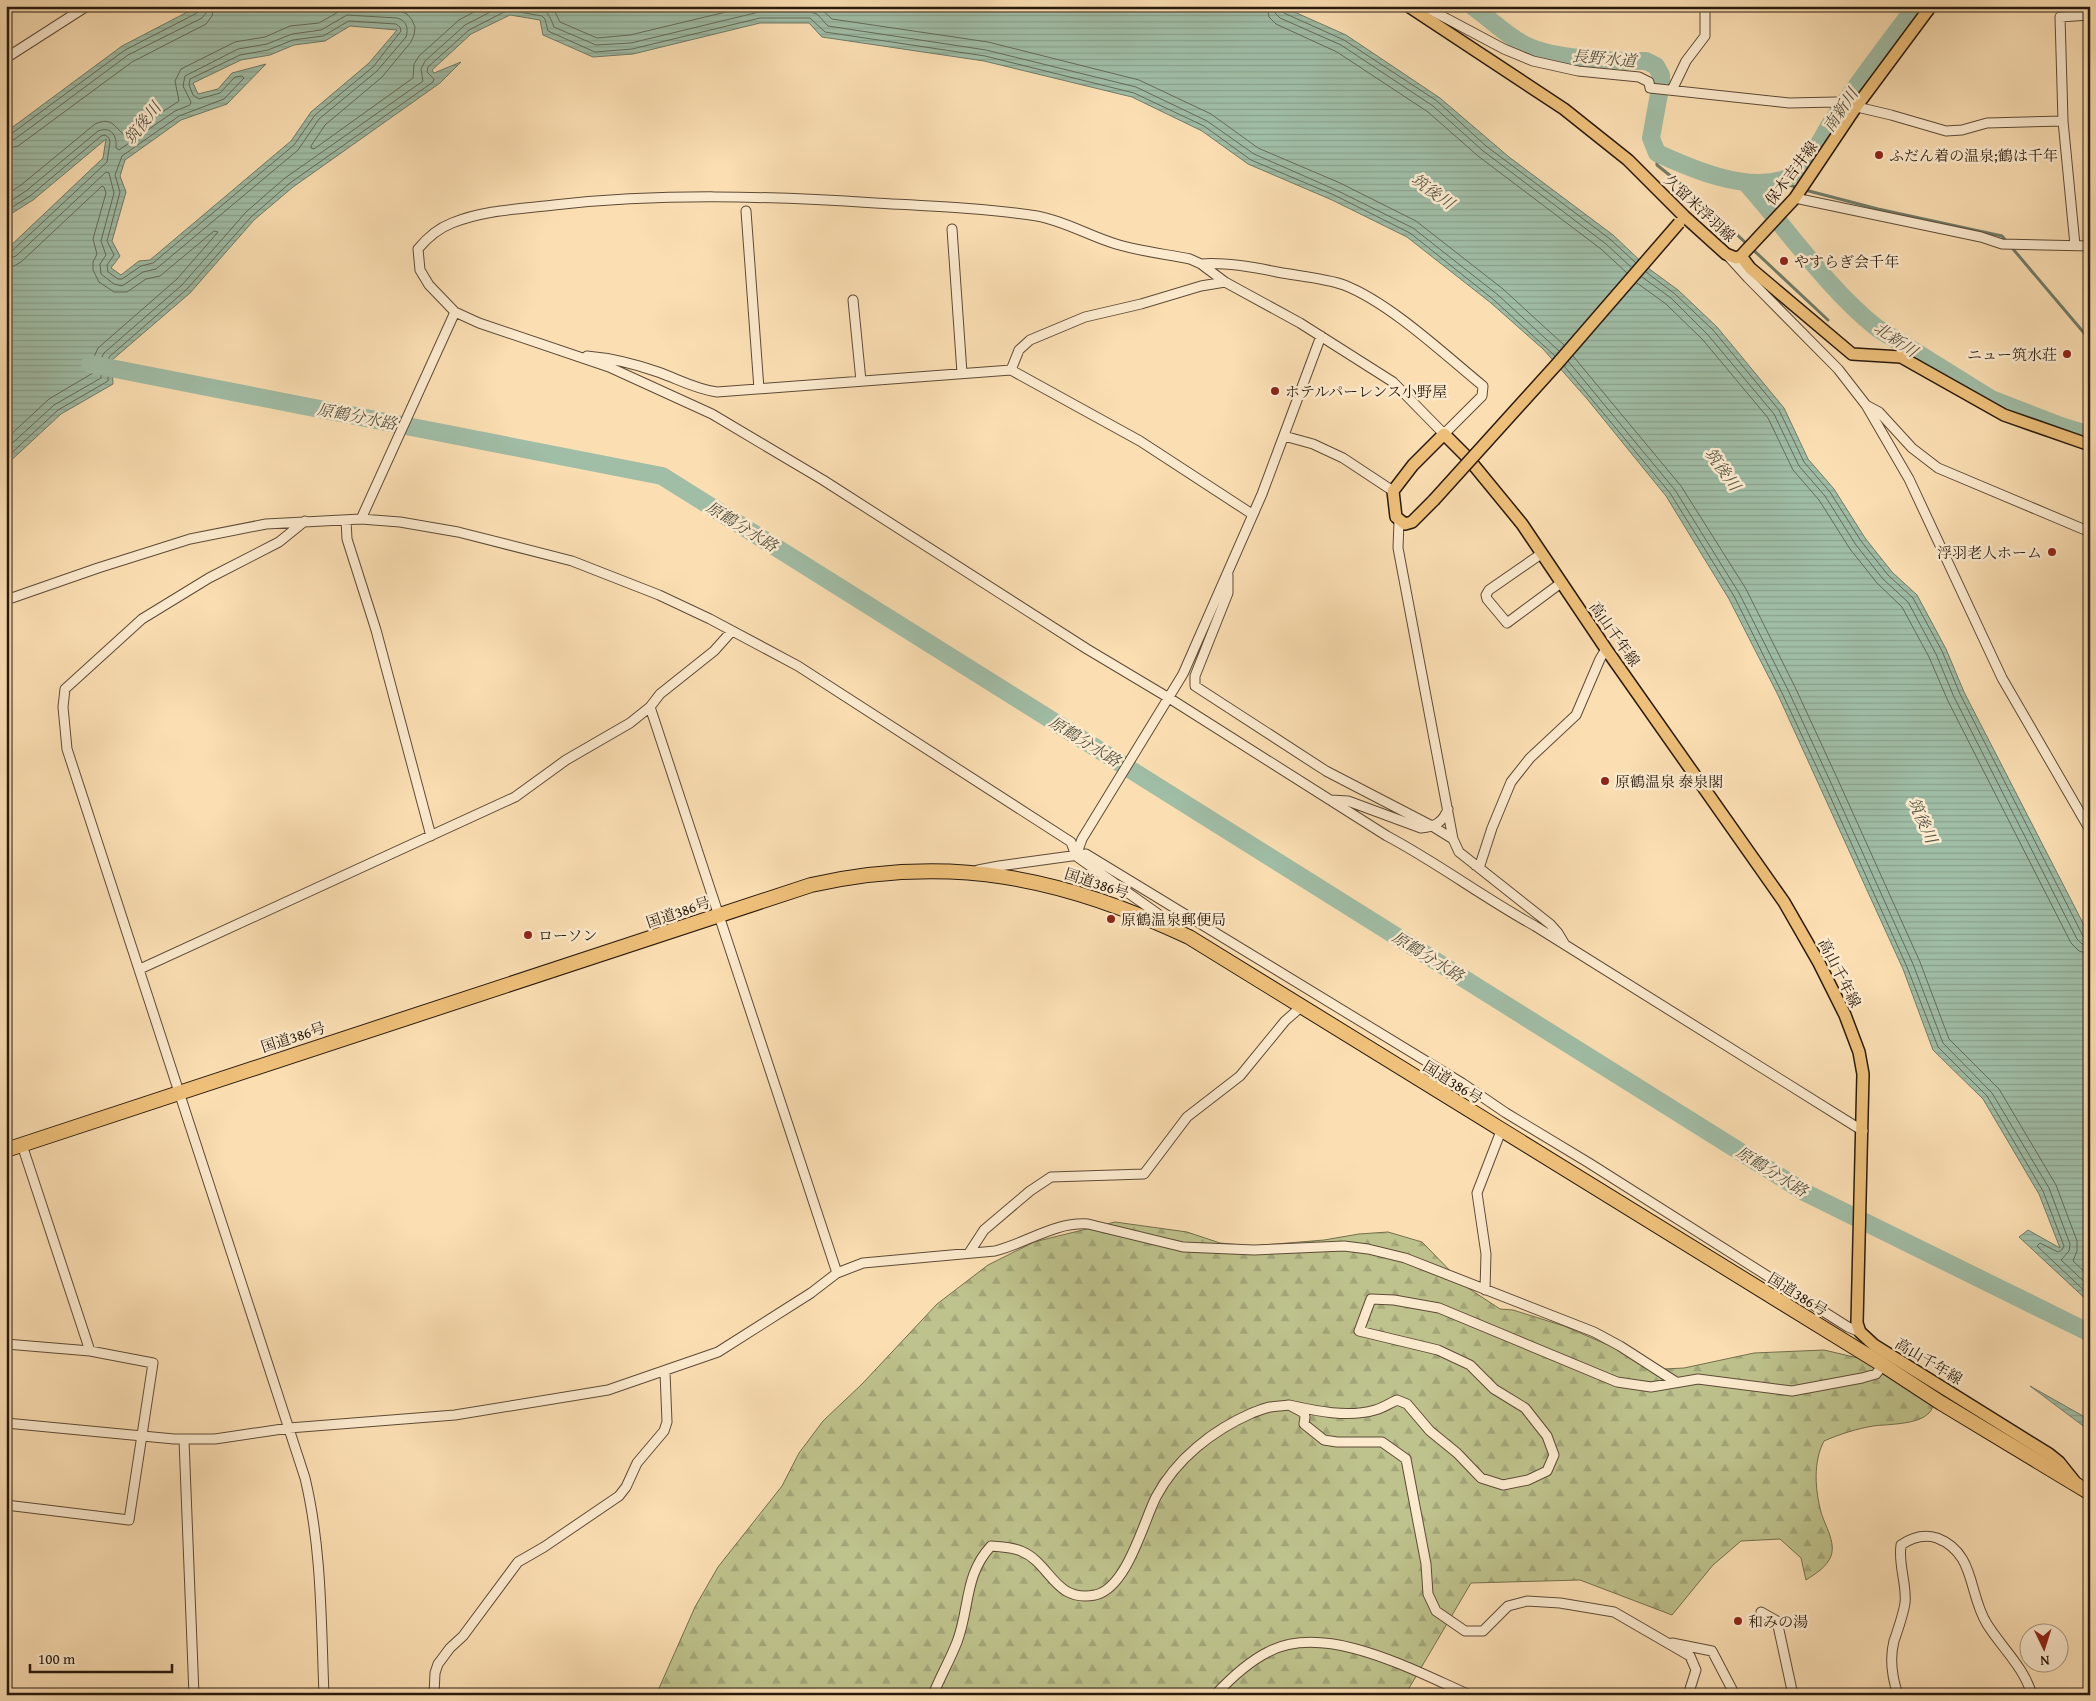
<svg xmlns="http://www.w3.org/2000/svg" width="2096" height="1701" font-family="'Gentium Book Plus','Noto Serif JP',serif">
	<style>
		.forest { fill: url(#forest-firs); stroke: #746e4c }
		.water { fill: url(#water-rules); stroke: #707c69; fill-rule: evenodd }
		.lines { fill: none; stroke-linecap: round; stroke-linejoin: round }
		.shore { stroke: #646c5a; stroke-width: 1 }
		.stream { stroke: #707c69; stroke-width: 3 }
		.river { stroke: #a0bda6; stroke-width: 18 }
		.minor-casing { stroke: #5e4b36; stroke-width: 11 }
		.major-casing { stroke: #291a0d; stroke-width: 14 }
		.highway-casing { stroke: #291a0d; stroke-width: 16 }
		.minor { stroke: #fceace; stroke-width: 9 }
		.major { stroke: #eec07a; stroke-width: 11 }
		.highway { stroke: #eec07a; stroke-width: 14 }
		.major-bridge-casing { stroke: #291a0d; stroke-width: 14; stroke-linecap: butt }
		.major-bridge { stroke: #eec07a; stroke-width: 11 }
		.poi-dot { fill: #8f2418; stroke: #fceace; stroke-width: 2 }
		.labels { text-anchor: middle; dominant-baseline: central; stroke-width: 5; stroke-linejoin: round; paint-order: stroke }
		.poi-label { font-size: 15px; fill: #291a0d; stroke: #fceace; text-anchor: start }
		.street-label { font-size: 15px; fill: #291a0d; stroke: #fceace }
		.water-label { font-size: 16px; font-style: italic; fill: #535343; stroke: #fceace }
	</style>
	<defs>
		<pattern id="forest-firs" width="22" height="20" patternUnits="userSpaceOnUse" patternTransform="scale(1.25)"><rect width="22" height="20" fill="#bec28c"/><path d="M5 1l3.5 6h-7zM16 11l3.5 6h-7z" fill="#a3a678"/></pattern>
		<pattern id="water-rules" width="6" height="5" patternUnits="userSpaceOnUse" patternTransform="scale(1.25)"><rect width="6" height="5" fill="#a0bda6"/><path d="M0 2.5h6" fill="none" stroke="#8aa28e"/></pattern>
	</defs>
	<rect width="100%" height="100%" fill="#fbdfb3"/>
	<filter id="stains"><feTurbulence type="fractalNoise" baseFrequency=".004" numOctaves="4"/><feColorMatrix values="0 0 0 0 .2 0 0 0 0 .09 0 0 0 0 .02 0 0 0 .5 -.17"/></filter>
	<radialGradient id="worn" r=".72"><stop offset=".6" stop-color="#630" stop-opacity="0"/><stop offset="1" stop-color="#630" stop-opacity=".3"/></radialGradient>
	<!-- forest -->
	<path class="forest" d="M 1115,1222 L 1187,1232 L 1220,1243 L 1252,1246 L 1324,1240 L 1359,1234 L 1388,1232 L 1422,1242 L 1465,1286 L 1500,1309 L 1513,1310 L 1564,1326 L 1664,1369 L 1684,1368 L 1754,1353 L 1824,1350 L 1875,1362 L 1934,1402 C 1933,1406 1932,1410 1929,1413 C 1918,1425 1888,1424 1873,1426 C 1856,1429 1840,1434 1824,1441 C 1813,1462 1815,1489 1821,1512 C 1825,1526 1836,1542 1831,1556 C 1827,1567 1815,1574 1806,1580 L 1801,1558 L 1780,1539 L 1741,1541 L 1713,1565 L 1672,1615 L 1580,1580 L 1471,1583 L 1405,1695 L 656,1695 L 695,1607 L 718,1567 L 782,1486 L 799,1453 L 823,1421 L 862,1384 L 937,1304 L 988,1265 L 1034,1242 Z"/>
	<!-- water -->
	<path class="water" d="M 199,6 L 1281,6 L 1346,35 L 1440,98 L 1509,157 L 1613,235 L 1648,268 L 1678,290 L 1717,327 L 1784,408 L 1808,459 L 1834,489 L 1865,538 L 1892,572 L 1917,595 L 1946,649 L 1964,692 L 2087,931 L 2090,945 L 2090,1303 L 2019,1237 L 2028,1230 L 2060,1248 L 2039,1194 L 1983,1099 L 1933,1050 L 1903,969 L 1778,695 L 1729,599 L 1666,496 L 1588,400 L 1543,349 L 1491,303 L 1407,237 L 1332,200 L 1248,164 L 1202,131 L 1132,97 L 984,61 L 822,37 L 809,23 L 760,23 L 633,54 L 593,57 L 543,35 L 540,20 L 510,15 L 471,34 L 432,70 L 434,73 L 461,62 L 440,83 L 293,187 L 254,220 L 190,293 L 112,360 L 113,384 L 61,414 L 6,465 L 6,250 L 103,158 L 106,139 L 33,200 L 6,217 L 6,132 L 122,46 ZM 350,26 L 397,30 L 369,63 L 311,112 L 291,141 L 150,260 L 139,261 L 121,275 L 111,268 L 120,256 L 112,241 L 126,192 L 120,176 L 125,160 L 181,120 L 227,104 L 266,64 L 232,73 L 218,89 L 198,94 L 193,83 L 241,60 L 270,55 L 294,45 L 325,41 Z
		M 2030,1386 L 2090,1420 L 2090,1431 Z"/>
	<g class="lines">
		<!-- shore -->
		<path class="shore" d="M 527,6 C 546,10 547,9 554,27 L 596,45 L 631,43 L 759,12 L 810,12 L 817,14 L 828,26 L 986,50 L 1136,87 L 1207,121 L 1254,154 L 1336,190 L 1413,228 L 1498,295 L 1559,351
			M 552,6 L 560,22 L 597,38 L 630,35 L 751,6
			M 818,6 L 832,19 L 988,42 L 1139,80 L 1211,114 L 1258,148 L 1340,183 L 1416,221 L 1503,289 L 1564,345
			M 1267,6 L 1269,17 L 1276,24 L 1337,52 L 1428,112 L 1478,156 L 1601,249 L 1627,273
			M 1274,6 L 1275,13 L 1280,18 L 1341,45 L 1433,106 L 1482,150 L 1606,244 L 1631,267
			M 1280,6 L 1284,13 L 1344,40 L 1437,101 L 1486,146 L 1610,239 L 1636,263
			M 349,21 L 396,24 L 400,27 L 401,31 L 373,67 L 315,115 L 294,145 L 153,263 L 141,266 L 122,279 L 118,279 L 108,272 L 107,265 L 114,255 L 107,241 L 120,192 L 115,175 L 122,156 L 179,116 L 224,99 L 244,78 L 242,76 L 235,77 L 220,93 L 199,99 L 193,95 L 189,85 L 190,79 L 240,55 L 268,50 L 293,40 L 323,36 Z
			M 6,135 L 11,134 L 125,50 L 197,13 L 200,6
			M 6,141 L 15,139 L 128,55 L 202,18 L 206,13 L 207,6
			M 6,149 L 18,146 L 132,62 L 206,24 L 212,16 L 214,6
			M 6,195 L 21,185 L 95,124 C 113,116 114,128 126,136 L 179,101 L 175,81 L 181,69 L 235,42 L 265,37 L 290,26 L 319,23 L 347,7 L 397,10 L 407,14 L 412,20 L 415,27 L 414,35 L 411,42 L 382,77 L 325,125 L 311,146 L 311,148 L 314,149 L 413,78 L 414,64 L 419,56 L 459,20 L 485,6
			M 6,204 L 26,191 L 98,131 C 112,126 117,136 116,148 L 119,150 L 175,111 L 190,105 L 191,102 L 183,86 L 185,76 L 238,49 L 267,44 L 292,34 L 321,30 L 347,15 L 397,18 C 406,20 409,28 406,37 L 377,71 L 319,119 L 298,150 L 156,269 L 143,272 L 122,286 L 114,284 L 101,274 L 100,264 L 106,255 L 101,241 L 114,193 L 109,173 L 106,172 L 16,256 L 6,259
			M 6,211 L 30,196 L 101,136 L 105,135 L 109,138 L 110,142 L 107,162 L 12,251 L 6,253
			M 6,267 L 14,266 L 21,262 L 102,186 L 104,187 L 106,193 L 93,239 L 97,254 L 93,262 L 93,270 L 99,282 L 114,292 L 127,292 L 146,279 L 160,276 L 214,231 L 218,232 L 177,279 L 98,348 L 94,357 L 93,373 L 49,399 L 6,439
			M 1646,272 L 1675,294 L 1713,330 L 1779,410 L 1804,462 L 1830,492 L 1861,541 L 1888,575 L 1913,598 L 1942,651 L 1960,694 L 2083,936 L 2090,940
			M 1642,277 L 1671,298 L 1708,335 L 1774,414 L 1799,466 L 1825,496 L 1856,545 L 1883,579 L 1908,602 L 1936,654 L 1954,697 L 2077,939 L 2082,944 L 2090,946
			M 1637,283 L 1666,304 L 1703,340 L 1768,418 L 1793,470 L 1819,500 L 1850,549 L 1877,583 L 1902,607 L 1929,657 L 1948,701 L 2071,943 L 2079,951 L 2090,954
			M 1573,356 L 1681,486 L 1746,589 L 1795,687 L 1838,780 L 1920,962 L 1949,1039 L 1999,1089 L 2056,1185 L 2077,1241 L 2077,1251 L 2073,1261 L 2090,1277
			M 1568,361 L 1675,490 L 1739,593 L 1788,690 L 1831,783 L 1913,964 L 1943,1043 L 1992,1093 L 2049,1188 L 2070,1244 L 2069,1251 L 2061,1260 L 2090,1287
			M 1564,366 L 1670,493 L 1734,596 L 1782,693 L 1825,785 L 1907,967 L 1938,1047 L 1987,1096 L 2043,1191 L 2064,1246 L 2062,1250 L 2058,1252 L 2040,1243 L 2037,1246 L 2090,1296
			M 6,449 L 54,405 L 101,378 L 101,359 L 104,353 L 182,285 L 246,212 L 285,178 L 423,81 L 421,69 L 425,61 L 465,25 L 502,6
			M 6,458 L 58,410 L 108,381 L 109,357 L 187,289 L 251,217 L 290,183 L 433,82 L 434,79 L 427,72 L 428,67 L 469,30 L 508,10 L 542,16 L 545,19 L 548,31 L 595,52 L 632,49 L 760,18 L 810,18 L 825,32 L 985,56 L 1134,93 L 1204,126 L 1251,160 L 1334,195 L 1410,233 L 1494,300 L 1555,356"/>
		<!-- stream -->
		<path class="stream" d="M 1657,153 L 1657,165 L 1699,199 L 1828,320
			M 1782,180 L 1786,184 L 1799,188
			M 1805,190 L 1878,209 L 2002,236 L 2090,340"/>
		<!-- river -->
		<path class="river" d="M 1472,6 C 1489,18 1506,35 1525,45 C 1554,60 1612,61 1646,61 L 1656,66 L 1661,75 L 1661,83 L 1651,138 L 1657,153 C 1692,169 1743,191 1782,180 C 1792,177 1805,165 1811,156 C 1821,143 1827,127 1837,114 C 1862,77 1889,42 1916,6
			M 1746,183 C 1788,230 1827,288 1877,328 L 1991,399 L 2058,425 L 2090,435
			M 90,364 L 662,476 L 1806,1193 L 2090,1333"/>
		<defs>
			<path id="minor" d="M 1423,6 L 1504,49 L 1533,61 L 1578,71 L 1639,77 L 1649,82 L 1650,88 L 1789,103 L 1836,102 L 1891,115 L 1946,131 L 1962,130 L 1987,123 L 2063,121
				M 6,58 L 87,6
				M 1672,90 L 1686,61 L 1705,36 L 1705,6
				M 1795,198 L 1981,237 L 2002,244 L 2090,246
				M 746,211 L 759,389
				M 952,229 L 962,373
				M 2075,245 L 2063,121 L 2060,17 L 2090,15
				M 1728,256 L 1748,278 L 1838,369 L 1866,405 L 1909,479 L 2002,678 L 2090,830
				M 1201,264 C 1226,262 1253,267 1277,272 C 1298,276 1325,278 1344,285 C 1390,303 1444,354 1483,386 L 1482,396 L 1444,434 L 1393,382 L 1300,323 L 1225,282 L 1201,264 L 1190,259 C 1165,254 1139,251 1116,244 C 1089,236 1065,221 1037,216 C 984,208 929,206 875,203 C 768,196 661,193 554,205 C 520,209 484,210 452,223 C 439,228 427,238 418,249 L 420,270 L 429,285 L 455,312 L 479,323 L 609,367 L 712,414 L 823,480 L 1087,649 L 1169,698 L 1387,836 C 1438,863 1484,898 1535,926 L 1863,1131
				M 853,300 L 861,381
				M 587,356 C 611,358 635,364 658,372 C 678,379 695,389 717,392 L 1011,370 L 1140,441 L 1252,514
				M 1011,370 L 1019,350 L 1030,340 L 1085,317 L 1141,304 L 1201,286 L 1225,282
				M 1866,405 L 1879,412 L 1912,448 L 1938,468 L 2090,532
				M 1284,436 L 1313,444 L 1343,458 L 1393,491
				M 361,519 L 455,312
				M 346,520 L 347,539 L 376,630 L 431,836
				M 305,521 L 279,542 L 209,578 L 142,619 L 65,689 L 63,707 L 67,749 L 305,1478 C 322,1549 321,1622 324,1695
				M 1399,521 L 1398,548 L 1453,839 L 1459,852 L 1550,924 L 1558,933 L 1564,943
				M 1541,554 L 1489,590 L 1486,595 L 1487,599 L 1507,623 L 1561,583
				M 1228,575 L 1228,593 L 1195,676 L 1195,686 L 1326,771 L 1432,826 L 1453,839
				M 6,600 L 98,568 L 190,539 L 266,524 L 361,519 L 400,522 L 458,532 L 572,561 L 659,595 L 710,619 L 798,666 L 1071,842 L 1076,856 L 1175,926
				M 650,707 L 837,1273
				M 1330,800 L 1348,801 L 1421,828 C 1435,827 1443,822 1448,809
				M 1076,856 L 1082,839 L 1183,674 L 1262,494 L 1321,336
				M 1475,865 L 1480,865 L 1492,828 L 1511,782 L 1530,758 L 1576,715 L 1600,659 L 1606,649
				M 978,870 L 999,866 L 1086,854 L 1462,1083 L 1506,1113 L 1589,1163 L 1848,1327 L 1860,1332
				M 140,969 L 515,797 L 566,760 L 630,723 L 650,707 L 660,694 L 714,651 L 731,632
				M 22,1145 L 90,1351
				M 969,1253 L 984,1230 L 1030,1191 L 1051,1177 L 1144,1174 L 1187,1117 L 1240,1076 L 1285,1021 L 1302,1006
				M 1485,1290 L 1486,1254 L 1477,1193 L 1501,1131
				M 6,1344 L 90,1351 L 153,1363 L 129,1520 L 6,1505
				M 6,1423 L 174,1439 L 215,1439 L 289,1428 L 455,1415 L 608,1390 L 718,1352 L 811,1293 L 837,1273 L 863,1263 L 995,1251 C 1027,1243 1054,1222 1088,1224 L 1183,1247 L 1254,1250 L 1344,1246 L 1368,1249 L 1405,1258 L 1594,1332 L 1620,1346 L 1676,1382
				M 184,1440 L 194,1695
				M 1761,1612 L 1777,1621 L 1793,1695
				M 1672,1643 L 1712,1651 L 1735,1695
				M 434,1695 L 435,1673 L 438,1664 L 450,1648 L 463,1636 L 518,1562 L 544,1547 L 619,1496 L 626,1487 L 637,1463 L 664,1431 L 667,1422 L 665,1372
				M 933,1695 C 940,1677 950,1660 957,1642 C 970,1608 964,1575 991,1546 C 1001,1547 1012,1547 1021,1551 C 1051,1563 1054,1603 1095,1595 C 1127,1588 1143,1523 1156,1497 C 1176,1459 1213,1430 1252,1413 C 1258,1411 1264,1408 1270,1407 C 1276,1406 1283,1406 1289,1405
				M 1215,1695 C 1230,1679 1248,1662 1268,1652 C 1326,1621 1416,1672 1470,1695
				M 1688,1695 L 1696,1670 L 1690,1656 L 1614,1612 L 1560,1603 L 1527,1601 L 1508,1606 L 1483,1631 L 1465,1631 L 1436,1611 L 1428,1594 L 1426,1564 L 1406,1459 L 1382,1442 L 1337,1442 L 1324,1440 L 1304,1424 L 1305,1417 L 1304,1413 L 1289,1405 C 1316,1411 1348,1418 1375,1410 C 1383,1408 1390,1403 1397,1400 L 1407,1404 L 1430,1431 L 1457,1453 L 1481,1478 L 1503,1485 L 1528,1480 L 1547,1471 L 1554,1455 L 1547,1436 L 1525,1408 L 1494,1389 L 1470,1365 L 1438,1350 L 1359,1331 L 1371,1299 L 1394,1300 L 1439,1308 L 1617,1382 L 1651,1387 L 1698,1379 L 1792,1391 L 1862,1378 L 1876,1374 L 1883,1365
				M 1898,1695 C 1892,1677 1889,1660 1894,1641 C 1898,1629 1903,1616 1905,1603 C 1907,1584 1898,1565 1901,1545 C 1911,1538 1924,1534 1937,1538 C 1976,1553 1968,1594 1987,1624 C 2002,1648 2024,1667 2032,1695"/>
			<path id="major" d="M 1408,6 L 1564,109 L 1628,160 L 1684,216 L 1726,254 L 1736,258 L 1741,256
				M 1741,256 L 1750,268 L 1852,354 L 1901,357 L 2004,415 L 2090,445
				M 1741,256 L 1795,198 L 1856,107 L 1931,6
				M 1434,500 L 1412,522 L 1405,524 L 1396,517 L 1393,491 L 1413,465 L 1444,434 L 1467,457 L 1522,524 L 1606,649 L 1784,902 L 1819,963 L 1845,1015 L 1859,1052 L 1863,1074 L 1857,1323 L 1860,1332 L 1874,1345 L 2049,1454 L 2059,1462 L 2075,1482"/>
			<path id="highway" d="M 6,1150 L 811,885 C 950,854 1062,877 1189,937 L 1883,1365 L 1941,1403 L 2090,1493"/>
		</defs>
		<!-- minor casing -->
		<use href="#minor" class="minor-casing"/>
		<!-- major casing -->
		<use href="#major" class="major-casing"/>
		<!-- highway casing -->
		<use href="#highway" class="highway-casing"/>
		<!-- minor -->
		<use href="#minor" class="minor"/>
		<!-- major -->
		<use href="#major" class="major"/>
		<!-- highway -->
		<use href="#highway" class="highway"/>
		<defs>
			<path id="major-bridge" d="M 1434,500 L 1557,364 L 1679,223"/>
		</defs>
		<!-- major-bridge casing -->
		<use href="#major-bridge" class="major-bridge-casing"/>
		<!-- major-bridge -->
		<use href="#major-bridge" class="major-bridge"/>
	</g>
	<!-- markers -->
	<g class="poi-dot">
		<circle cx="1879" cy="155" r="5"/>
		<circle cx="1784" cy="261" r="5"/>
		<circle cx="2067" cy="354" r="5"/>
		<circle cx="1275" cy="391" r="5"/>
		<circle cx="2052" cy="552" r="5"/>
		<circle cx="1605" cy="781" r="5"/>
		<circle cx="1111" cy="919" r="5"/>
		<circle cx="528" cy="935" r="5"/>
		<circle cx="1738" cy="1621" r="5"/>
	</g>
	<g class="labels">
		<!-- poi labels -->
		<g class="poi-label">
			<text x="1889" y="155">ふだん着の温泉;鶴は千年</text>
			<text x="1794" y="261">やすらぎ会千年</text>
			<text x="2057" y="354" text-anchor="end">ニュー筑水荘</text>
			<text x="1285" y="391">ホテルパーレンス小野屋</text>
			<text x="2042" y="552" text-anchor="end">浮羽老人ホーム</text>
			<text x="1615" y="781">原鶴温泉 泰泉閣</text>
			<text x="1121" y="919">原鶴温泉郵便局</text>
			<text x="538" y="935">ローソン</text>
			<text x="1748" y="1621">和みの湯</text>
		</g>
		<!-- street labels -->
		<g class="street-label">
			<text transform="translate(1791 173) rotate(-53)">保木吉井線</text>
			<text transform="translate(1700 208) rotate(43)">久留米浮羽線</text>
			<text transform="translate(1615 634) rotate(55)">高山千年線</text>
			<text transform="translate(1097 883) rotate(18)">国道386号</text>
			<text transform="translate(678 912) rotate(-19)">国道386号</text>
			<text transform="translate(1840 973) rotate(63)">高山千年線</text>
			<text transform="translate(293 1037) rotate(-18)">国道386号</text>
			<text transform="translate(1453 1082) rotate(32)">国道386号</text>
			<text transform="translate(1798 1294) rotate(32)">国道386号</text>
			<text transform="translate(1929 1361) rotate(31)">高山千年線</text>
		</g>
		<!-- water labels -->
		<g class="water-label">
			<text transform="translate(1604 58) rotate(5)">長野水道</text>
			<text transform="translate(1840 110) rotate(-56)">南新川</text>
			<text transform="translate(142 123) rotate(-52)">筑後川</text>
			<text transform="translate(1433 191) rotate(36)">筑後川</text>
			<text transform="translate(1896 339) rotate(34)">北新川</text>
			<text transform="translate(357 416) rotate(11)">原鶴分水路</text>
			<text transform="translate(1723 469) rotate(54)">筑後川</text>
			<text transform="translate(742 526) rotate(32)">原鶴分水路</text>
			<text transform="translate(1085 741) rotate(32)">原鶴分水路</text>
			<text transform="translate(1923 820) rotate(66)">筑後川</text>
			<text transform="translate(1428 956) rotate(32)">原鶴分水路</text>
			<text transform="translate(1772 1171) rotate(32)">原鶴分水路</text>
		</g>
	</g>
	<!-- margin -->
	<rect width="2096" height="1701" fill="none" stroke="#fbdfb3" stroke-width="25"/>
	<rect x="8" y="8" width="2081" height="1686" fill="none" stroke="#291a0d" stroke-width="2.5"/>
	<rect x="12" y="12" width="2071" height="1676" fill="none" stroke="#291a0d"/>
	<!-- north arrow -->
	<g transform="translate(2044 1648) rotate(176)"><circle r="24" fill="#fceace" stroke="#a89781"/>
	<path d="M0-4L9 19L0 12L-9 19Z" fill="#8f2418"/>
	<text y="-8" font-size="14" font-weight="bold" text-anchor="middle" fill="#291a0d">N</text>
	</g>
	<!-- scale -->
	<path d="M30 1664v8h142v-8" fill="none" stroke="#291a0d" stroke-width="2.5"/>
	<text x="38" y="1664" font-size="15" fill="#291a0d" stroke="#fceace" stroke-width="4" paint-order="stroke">100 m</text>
	<rect width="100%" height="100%" filter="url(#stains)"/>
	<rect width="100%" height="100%" fill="url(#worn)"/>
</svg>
